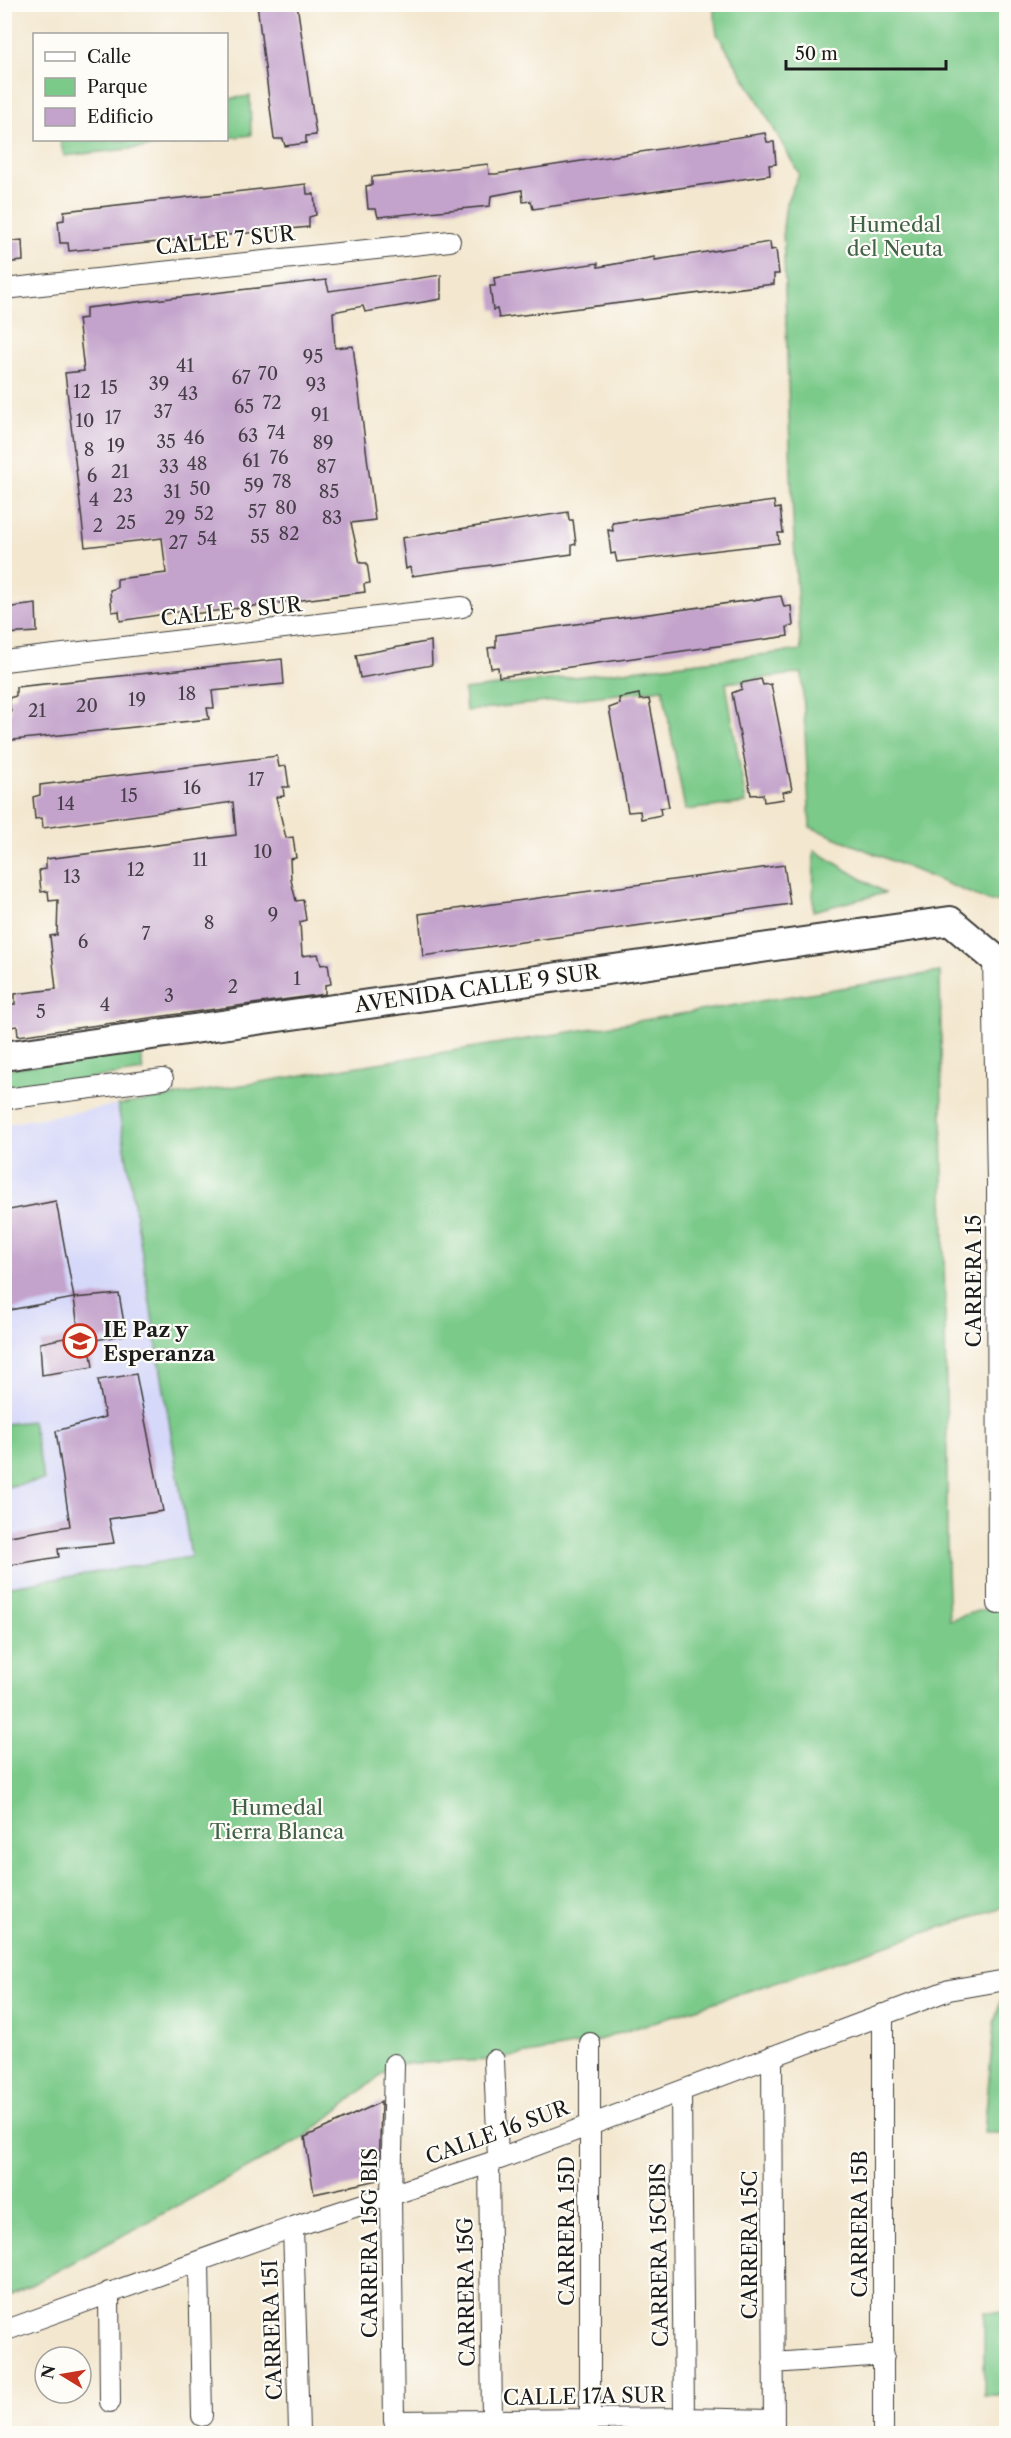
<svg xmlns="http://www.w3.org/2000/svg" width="1011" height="2438" font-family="'Libre Caslon Text',serif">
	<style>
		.built { fill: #d6d8f9 }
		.green { fill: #7bca8a; stroke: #4c7353; stroke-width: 1.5 }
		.building { fill: #c3a2cb }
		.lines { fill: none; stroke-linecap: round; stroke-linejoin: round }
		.street-casing { stroke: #3c3a37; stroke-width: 22 }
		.secondary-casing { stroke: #3c3a37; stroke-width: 32 }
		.street { stroke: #fff; stroke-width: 20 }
		.secondary { stroke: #fff; stroke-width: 28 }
		.labels { text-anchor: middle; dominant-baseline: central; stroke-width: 4.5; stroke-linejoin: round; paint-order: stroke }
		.number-label { font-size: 18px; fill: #463e48 }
		.park-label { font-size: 21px; fill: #426248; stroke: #fdfcf7 }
		.street-label { font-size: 21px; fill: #1c1c1c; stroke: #fdfcf7 }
		.poi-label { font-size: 21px; font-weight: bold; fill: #1c1c1c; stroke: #fdfcf7; text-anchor: start }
	</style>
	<rect width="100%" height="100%" fill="#fdfcf7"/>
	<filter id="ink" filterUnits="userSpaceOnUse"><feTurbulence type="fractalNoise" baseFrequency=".0167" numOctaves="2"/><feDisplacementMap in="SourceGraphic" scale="12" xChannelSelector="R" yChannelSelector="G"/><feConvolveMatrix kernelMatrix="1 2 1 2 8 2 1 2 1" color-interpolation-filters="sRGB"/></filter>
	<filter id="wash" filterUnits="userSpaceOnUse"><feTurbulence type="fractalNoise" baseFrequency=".008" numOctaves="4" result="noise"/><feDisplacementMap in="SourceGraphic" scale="24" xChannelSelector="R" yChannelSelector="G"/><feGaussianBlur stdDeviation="1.35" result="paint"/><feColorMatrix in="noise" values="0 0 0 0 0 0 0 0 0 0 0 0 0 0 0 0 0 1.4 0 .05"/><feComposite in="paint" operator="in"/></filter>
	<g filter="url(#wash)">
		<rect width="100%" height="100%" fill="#f3e7cf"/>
		<!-- built -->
		<path class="built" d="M 118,1105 L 191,1557 L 5,1587 L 5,1124 Z"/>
		<!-- green -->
		<path class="green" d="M 713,5 L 1006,5 L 1006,900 L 991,902 L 810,827 L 802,673 L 726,683 L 746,803 L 685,810 L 663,689 L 466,711 L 464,690 L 801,650 C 790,510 788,369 783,228 L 786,203 L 799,174 L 756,97 L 717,34 Z
			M 250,96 L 251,135 L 227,138 L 227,99 Z
			M 60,140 L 214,140 L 64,156 Z
			M 814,850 L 885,893 L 813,911 Z
			M 940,972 L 947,1452 L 947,1569 L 949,1620 L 1006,1602 L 1006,1906 L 590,2043 L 494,2060 L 394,2064 L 305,2137 L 5,2299 L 5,1587 L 191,1557 L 118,1105 Z
			M 140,1051 L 143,1071 L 5,1090 L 4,1069 Z
			M 32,1421 L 44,1480 L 5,1487 L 5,1424 Z
			M 1001,2000 L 1006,2000 L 1006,2133 L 984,2133 L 994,2024 Z
			M 984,2312 L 1006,2312 L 1006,2395 L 984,2395 Z"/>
		<g id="blocks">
			<!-- building -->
			<path class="building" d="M 257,4 L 297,4 L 316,135 L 306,136 L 306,143 L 285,146 L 283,139 L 274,139 Z
				M 765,133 L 767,142 L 774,142 L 776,164 L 769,165 L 770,175 L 533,209 L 531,201 L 523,202 L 522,190 L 491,196 L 490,206 L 378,217 L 376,209 L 368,209 L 366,186 L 372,185 L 372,177 L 488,164 L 489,174 L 496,174 Z
				M 306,184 L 307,194 L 314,194 L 316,215 L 309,217 L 309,227 L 69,251 L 68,243 L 60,243 L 58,221 L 64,220 L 64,211 Z
				M 22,240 L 23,261 L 4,263 L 4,242 Z
				M 770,242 L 771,250 L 776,249 L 779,274 L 774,274 L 774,284 L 499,318 L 497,309 L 493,310 L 490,286 L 495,286 L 494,278 L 598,263 L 598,267 L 655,257 L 655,260 Z
				M 441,275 L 441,299 L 365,312 L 363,306 L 333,312 L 335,348 L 353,346 L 375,520 L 351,523 L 360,563 L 367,563 L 370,583 L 364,584 L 365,592 L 185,615 L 184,611 L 120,621 L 119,611 L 112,612 L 110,590 L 117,588 L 117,579 L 166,573 L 162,538 L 85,547 L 65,373 L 84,371 L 78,319 L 86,318 L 86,308 L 326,280 L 329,291 Z
				M 774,501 L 775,509 L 780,508 L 783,533 L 778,533 L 779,543 L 617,562 L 615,553 L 611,554 L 608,530 L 613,531 L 612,523 Z
				M 568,512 L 569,520 L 573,520 L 576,544 L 572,545 L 572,554 L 412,576 L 410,567 L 406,569 L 402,538 Z
				M 781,596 L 784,607 L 791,606 L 793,626 L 787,627 L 788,636 L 499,677 L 498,667 L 491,668 L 488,648 L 496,647 L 496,635 Z
				M 36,604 L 37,632 L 4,634 L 4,608 Z
				M 431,641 L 432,665 L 360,678 L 356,655 Z
				M 282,659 L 284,684 L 212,691 L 214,708 L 207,708 L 209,719 L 4,741 L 4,713 L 11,713 L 9,698 L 16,696 L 16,687 Z
				M 761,679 L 763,685 L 771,684 L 792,790 L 783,792 L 784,799 L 764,802 L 763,794 L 751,795 L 732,693 L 742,689 L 741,683 Z
				M 639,694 L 640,700 L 649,699 L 669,807 L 660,808 L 661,815 L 641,819 L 640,811 L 628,812 L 609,708 L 620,704 L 619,698 Z
				M 277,756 L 279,767 L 286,766 L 289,787 L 283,787 L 284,796 L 276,797 L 286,838 L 293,837 L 296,858 L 290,859 L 291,880 L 296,901 L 303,900 L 306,920 L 300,922 L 302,956 L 318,954 L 321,965 L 328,964 L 331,984 L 325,985 L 325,994 L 18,1036 L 17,1026 L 10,1027 L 8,1005 L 15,1004 L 15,994 L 56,989 L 50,936 L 57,935 L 58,900 L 49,901 L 48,891 L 41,892 L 39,870 L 46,869 L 46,859 L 236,835 L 233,802 L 43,828 L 42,818 L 35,819 L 33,797 L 40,795 L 40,785 Z
				M 784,865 L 790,904 L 423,956 L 419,914 Z
				M 56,1201 L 74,1298 L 4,1311 L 4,1211 Z
				M 119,1294 L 126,1335 L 89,1341 L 93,1367 L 42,1375 L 40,1343 L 79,1335 L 74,1298 Z
				M 136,1374 L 163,1511 L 109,1519 L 114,1543 L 58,1549 L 59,1557 L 4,1566 L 4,1537 L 70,1526 L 56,1431 L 105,1417 L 98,1380 Z
				M 381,2102 L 379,2180 L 314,2194 L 305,2137 Z"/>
		</g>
	</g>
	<g filter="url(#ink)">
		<use href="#blocks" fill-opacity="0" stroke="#3c3a37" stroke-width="1.5"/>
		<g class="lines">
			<defs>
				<path id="street" d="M 4,289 L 450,241
					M 4,661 L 462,607
					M 993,957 L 997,1183 L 998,1604
					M 4,1099 L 163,1079
					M 590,2043 L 590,2419
					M 772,2056 L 774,2432
					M 494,2060 L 498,2159
					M 394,2064 L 391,2197 L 394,2421 L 684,2418 L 774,2420
					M 681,2092 L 684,2418
					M 489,2163 L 492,2421
					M 293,2227 L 299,2431
					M 199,2263 L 202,2416
					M 109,2292 L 110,2402
					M 4,2331 L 293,2227 L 489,2163 L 949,1990 L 1006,1980
					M 773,2363 L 884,2355
					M 883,2434 L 883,2014"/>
				<path id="secondary" d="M 4,1056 L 950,921 L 1006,968"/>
			</defs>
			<!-- street casing -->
			<use href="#street" class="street-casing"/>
			<!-- secondary casing -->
			<use href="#secondary" class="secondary-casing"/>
			<!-- street -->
			<use href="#street" class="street"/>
			<!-- secondary -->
			<use href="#secondary" class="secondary"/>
		</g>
	</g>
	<!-- icons -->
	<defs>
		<symbol id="school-ring" viewBox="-11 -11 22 22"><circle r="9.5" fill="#fdfcf7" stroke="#c8321e" stroke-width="1.5"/><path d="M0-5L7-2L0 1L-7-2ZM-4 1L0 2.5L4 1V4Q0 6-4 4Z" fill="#c8321e"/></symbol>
	</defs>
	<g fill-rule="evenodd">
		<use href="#school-ring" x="61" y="1322" width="38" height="38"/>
	</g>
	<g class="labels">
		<!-- number labels -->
		<g class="number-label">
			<text x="313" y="357">95</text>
			<text x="185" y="366">41</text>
			<text x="268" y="374">70</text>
			<text x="241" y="378">67</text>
			<text x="159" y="384">39</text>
			<text x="316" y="385">93</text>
			<text x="109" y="388">15</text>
			<text x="82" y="392">12</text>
			<text x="188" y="394">43</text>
			<text x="272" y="403">72</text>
			<text x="244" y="407">65</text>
			<text x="163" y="412">37</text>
			<text x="320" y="415">91</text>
			<text x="113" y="418">17</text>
			<text x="85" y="421">10</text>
			<text x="276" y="433">74</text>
			<text x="248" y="436">63</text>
			<text x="194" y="438">46</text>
			<text x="166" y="442">35</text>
			<text x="323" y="443">89</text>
			<text x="116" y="446">19</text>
			<text x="89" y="450">8</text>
			<text x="279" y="458">76</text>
			<text x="251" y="461">61</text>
			<text x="197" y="464">48</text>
			<text x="169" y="467">33</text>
			<text x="326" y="467">87</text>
			<text x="120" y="472">21</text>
			<text x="92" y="476">6</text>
			<text x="282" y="482">78</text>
			<text x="254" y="486">59</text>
			<text x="200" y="489">50</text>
			<text x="172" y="492">31</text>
			<text x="329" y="492">85</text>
			<text x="123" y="496">23</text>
			<text x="94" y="500">4</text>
			<text x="286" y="508">80</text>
			<text x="257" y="512">57</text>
			<text x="204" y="514">52</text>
			<text x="175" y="518">29</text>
			<text x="332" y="518">83</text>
			<text x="126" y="523">25</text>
			<text x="98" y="526">2</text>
			<text x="289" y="534">82</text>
			<text x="260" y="537">55</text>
			<text x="207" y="539">54</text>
			<text x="178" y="543">27</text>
			<text x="187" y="694">18</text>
			<text x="137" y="700">19</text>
			<text x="87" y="706">20</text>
			<text x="37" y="711">21</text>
			<text x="256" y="780">17</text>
			<text x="192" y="788">16</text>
			<text x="129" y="796">15</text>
			<text x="66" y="804">14</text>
			<text x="263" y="852">10</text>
			<text x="200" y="860">11</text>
			<text x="136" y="870">12</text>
			<text x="72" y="877">13</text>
			<text x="273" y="915">9</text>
			<text x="209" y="923">8</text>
			<text x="146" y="934">7</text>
			<text x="83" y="942">6</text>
			<text x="297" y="979">1</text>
			<text x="233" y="987">2</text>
			<text x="169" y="996">3</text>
			<text x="105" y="1005">4</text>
			<text x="41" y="1012">5</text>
		</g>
		<!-- park labels -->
		<g class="park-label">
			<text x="895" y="224">Humedal<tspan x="895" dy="24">del Neuta</tspan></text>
			<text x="277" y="1807">Humedal<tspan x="277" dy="24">Tierra Blanca</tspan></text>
		</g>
		<!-- street labels -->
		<g class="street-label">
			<text transform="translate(225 240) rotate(-6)">CALLE 7 SUR</text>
			<text transform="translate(231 611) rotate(-6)">CALLE 8 SUR</text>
			<text transform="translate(477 988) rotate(-8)">AVENIDA CALLE 9 SUR</text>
			<text transform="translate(973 1281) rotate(-90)">CARRERA 15</text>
			<text transform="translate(497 2132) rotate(-20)">CALLE 16 SUR</text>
			<text transform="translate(859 2224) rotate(-90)">CARRERA 15B</text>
			<text transform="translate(566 2231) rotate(-90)">CARRERA 15D</text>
			<text transform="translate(369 2243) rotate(-90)">CARRERA 15G BIS</text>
			<text transform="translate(749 2245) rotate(-90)">CARRERA 15C</text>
			<text transform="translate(659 2255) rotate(-91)">CARRERA 15CBIS</text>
			<text transform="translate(466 2292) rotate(-91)">CARRERA 15G</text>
			<text transform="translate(272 2330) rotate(-92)">CARRERA 15I</text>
			<text transform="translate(584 2396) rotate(-1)">CALLE 17A SUR</text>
		</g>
		<!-- poi labels -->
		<g class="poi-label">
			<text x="103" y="1329">IE Paz y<tspan x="103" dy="24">Esperanza</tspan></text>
		</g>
	</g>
	<!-- margin -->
	<rect width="1011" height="2438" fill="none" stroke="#fdfcf7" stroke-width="24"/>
	<!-- legend -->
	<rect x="33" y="33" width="195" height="108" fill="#fdfcf7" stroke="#a3a29f" stroke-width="1.5"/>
	<rect x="45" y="52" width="30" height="9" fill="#ffffff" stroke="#a3a29f" stroke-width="1.5"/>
	<text x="87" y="63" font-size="18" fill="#1c1c1c">Calle</text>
	<rect x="45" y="78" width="30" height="18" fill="#7bca8a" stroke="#a3a29f" stroke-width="1.5"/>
	<text x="87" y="93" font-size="18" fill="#1c1c1c">Parque</text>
	<rect x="45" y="108" width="30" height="18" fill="#c3a2cb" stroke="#a3a29f" stroke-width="1.5"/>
	<text x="87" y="123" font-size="18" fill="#1c1c1c">Edificio</text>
	<!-- north arrow -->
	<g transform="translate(63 2375) rotate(281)"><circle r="28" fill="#fdfcf7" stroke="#a3a29f" stroke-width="1.5"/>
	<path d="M0-4.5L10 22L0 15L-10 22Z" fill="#c8321e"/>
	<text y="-9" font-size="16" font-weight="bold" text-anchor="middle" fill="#1c1c1c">N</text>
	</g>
	<!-- scale -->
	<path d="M786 60v9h160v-9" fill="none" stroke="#1c1c1c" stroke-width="3"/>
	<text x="795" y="60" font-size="18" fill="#1c1c1c" stroke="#fdfcf7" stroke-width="4.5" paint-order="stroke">50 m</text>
</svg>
